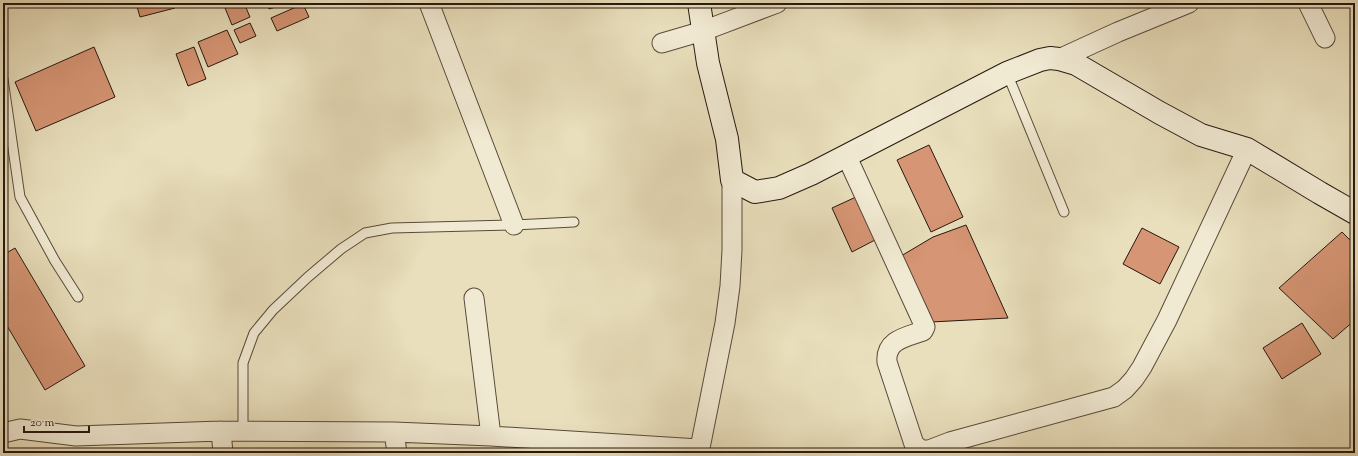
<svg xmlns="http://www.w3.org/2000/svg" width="1358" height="456" font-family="'Sorts Mill Goudy',serif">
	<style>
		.building { fill: #d69574; stroke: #27180f }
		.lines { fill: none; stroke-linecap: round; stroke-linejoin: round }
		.lane-casing { stroke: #584a3a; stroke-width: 11 }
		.street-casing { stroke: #584a3a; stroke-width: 21 }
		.secondary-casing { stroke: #27180f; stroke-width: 24 }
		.lane { stroke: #f1ead3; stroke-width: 9 }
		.street { stroke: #f1ead3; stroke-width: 19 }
		.secondary { stroke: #f1ead3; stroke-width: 22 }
	</style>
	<rect width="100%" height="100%" fill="#e9dfbc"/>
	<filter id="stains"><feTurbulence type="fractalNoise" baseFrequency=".005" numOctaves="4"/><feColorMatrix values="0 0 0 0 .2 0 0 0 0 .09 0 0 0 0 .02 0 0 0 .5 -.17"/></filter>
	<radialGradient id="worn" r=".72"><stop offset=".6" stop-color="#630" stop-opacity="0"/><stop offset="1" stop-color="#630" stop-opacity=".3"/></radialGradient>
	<!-- building -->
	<path class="building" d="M 136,3 L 174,3 L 175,8 L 140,17 Z
		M 223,3 L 244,3 L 250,17 L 232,25 Z
		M 267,3 L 289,3 L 269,9 Z
		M 303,4 L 309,17 L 277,31 L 271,18 Z
		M 250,23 L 256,36 L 240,43 L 234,30 Z
		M 227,30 L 238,54 L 208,67 L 198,42 Z
		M 94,47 L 115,97 L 36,131 L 15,82 Z
		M 194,47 L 206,79 L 188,86 L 176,54 Z
		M 929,145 L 963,217 L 931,232 L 897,160 Z
		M 856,197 L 875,240 L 852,252 L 832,208 Z
		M 3,217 L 7,240 L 3,240 Z
		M 966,225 L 1008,318 L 931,322 L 901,256 L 933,237 Z
		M 1142,228 L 1179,247 L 1160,284 L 1123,264 Z
		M 1342,232 L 1355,245 L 1355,320 L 1333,339 L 1279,288 Z
		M 15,248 L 85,366 L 45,390 L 3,319 L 3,255 Z
		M 1302,323 L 1321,354 L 1282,379 L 1263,348 Z"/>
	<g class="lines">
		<defs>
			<path id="lane" d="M 1007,73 L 1064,212
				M 3,79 L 20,197 L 55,261 L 78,297
				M 243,431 L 243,363 L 254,333 L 273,310 L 308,277 L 341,249 L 365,233 L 392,228 L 514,225 L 574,222"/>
			<path id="street" d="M 429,3 L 514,225
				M 1308,3 L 1325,38
				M 662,43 L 703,31 L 777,3
				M 1059,59 L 1118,32 L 1189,3
				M 847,157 L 925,327 L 923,331 C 906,337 885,340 887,362 L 914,444 L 921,450 L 929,450 L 950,442 L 1114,397 L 1125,389 L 1134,379 L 1142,367 L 1167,320 L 1247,149
				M 474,298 L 491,436
				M 221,431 L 223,453
				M 394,432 L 397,453
				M 3,433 L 20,429 L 76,436 L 221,431 L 394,432 L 491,436 L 699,449
				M 699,453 L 725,323 L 730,286 L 732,250 L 732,180"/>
			<path id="secondary" d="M 699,3 L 708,63 L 727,139 L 732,180 L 755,192 L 779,188 L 811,174 L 1007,73 L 1040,60 L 1050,58 L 1059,59 L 1076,64 L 1160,113 L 1201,135 L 1247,149 L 1320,193 L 1355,213"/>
		</defs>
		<!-- lane casing -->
		<use href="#lane" class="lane-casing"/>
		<!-- street casing -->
		<use href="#street" class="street-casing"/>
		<!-- secondary casing -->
		<use href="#secondary" class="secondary-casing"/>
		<!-- lane -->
		<use href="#lane" class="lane"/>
		<!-- street -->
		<use href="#street" class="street"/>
		<!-- secondary -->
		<use href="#secondary" class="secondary"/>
	</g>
	<!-- margin -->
	<rect width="1358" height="456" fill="none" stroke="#e9dfbc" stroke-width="16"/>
	<rect x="4" y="4" width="1350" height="448" fill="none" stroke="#27180f" stroke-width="2"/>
	<rect x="8" y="8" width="1342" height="440" fill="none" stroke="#27180f"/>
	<!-- scale -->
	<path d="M24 426v6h65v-6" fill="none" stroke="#27180f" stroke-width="2"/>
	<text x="30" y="426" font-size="12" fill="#27180f" stroke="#f1ead3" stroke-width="3" paint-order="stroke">20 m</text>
	<rect width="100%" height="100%" filter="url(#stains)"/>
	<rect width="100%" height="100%" fill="url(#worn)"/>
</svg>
